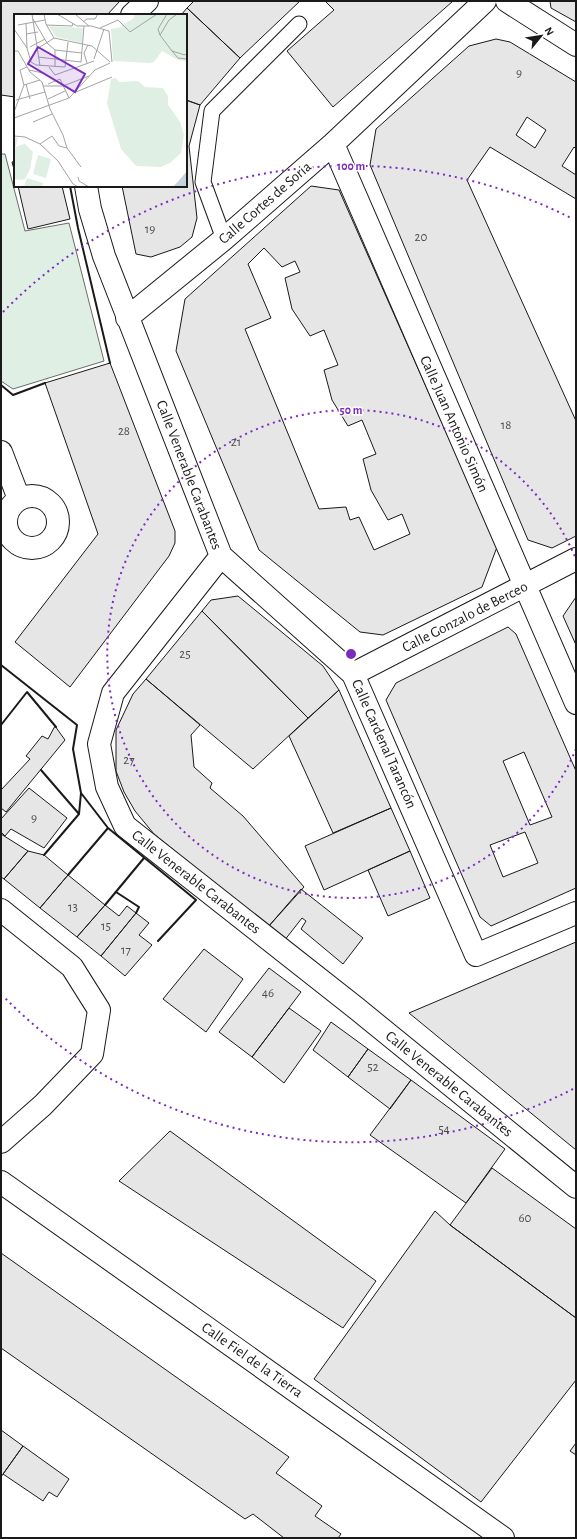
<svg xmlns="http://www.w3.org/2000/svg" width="577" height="1539" font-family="'Alegreya Sans',sans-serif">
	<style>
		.green { fill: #e0efe3; stroke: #6a6a6a }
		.building { fill: #e6e6e6; stroke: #1a1a1a; fill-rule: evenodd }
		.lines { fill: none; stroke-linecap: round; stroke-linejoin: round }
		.lane-casing { stroke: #1a1a1a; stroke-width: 17 }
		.street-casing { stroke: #1a1a1a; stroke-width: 24 }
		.lane { stroke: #fff; stroke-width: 15 }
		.street { stroke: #fff; stroke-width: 22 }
		.wall { stroke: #1a1a1a; stroke-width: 2 }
		.ring { fill: none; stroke: #7b2cbf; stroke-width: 2; stroke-dasharray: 2 4 }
		.labels { text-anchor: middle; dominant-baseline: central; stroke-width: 3; stroke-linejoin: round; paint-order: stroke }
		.number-label { font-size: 13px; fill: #4d4d4d }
		.street-label { font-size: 15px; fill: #1a1a1a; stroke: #fff }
		.inset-road { fill: none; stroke: #a3a3a3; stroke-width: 1 }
		.view { fill: #7b2cbf; fill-opacity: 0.15; stroke: #7b2cbf; stroke-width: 2 }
		.inset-edge { fill: none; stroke: #1a1a1a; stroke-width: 2 }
		.centre { fill: #7b2cbf; stroke: #fff; stroke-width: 2 }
		.ring-label { font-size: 12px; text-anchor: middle; font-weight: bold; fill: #7b2cbf; stroke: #fff; stroke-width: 3; stroke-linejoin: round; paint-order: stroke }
	</style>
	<rect width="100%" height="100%" fill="#fff"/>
	<!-- green -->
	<path class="green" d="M 1,154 L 5,154 L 25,231 L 69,223 L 104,361 L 13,389 L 1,381 Z"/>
	<!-- building -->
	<path class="building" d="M 1,1 L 120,1 L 107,15 L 15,15 L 15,97 L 1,95 Z
		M 194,1 L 300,1 L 240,58 L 187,8 Z
		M 325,1 L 453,1 L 333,107 L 287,51 L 334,10 Z
		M 550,1 L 576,1 L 576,22 L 551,8 Z
		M 187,8 L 240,58 L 200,105 L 186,100 L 186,15 L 181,15 Z
		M 496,39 L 510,42 L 576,82 L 576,149 L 574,147 L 562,166 L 576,175 L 576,199 L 490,147 L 467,180 L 576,421 L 576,536 L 552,548 L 528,540 L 370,165 L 376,129 L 469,46 ZM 527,117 L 546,130 L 535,148 L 516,135 Z
		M 186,100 L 200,105 L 189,146 L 197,218 L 192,237 L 180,247 L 151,257 L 136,254 L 122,186 L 186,186 Z
		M 15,161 L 15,173 L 12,162 Z
		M 18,186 L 62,186 L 70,219 L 28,229 Z
		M 311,186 L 339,190 L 497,547 L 482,587 L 383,635 L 360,632 L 259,550 L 176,351 L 185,299 ZM 264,248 L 282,267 L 295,261 L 300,272 L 285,278 L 292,309 L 310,336 L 324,330 L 338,365 L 324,370 L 332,400 L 348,426 L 362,420 L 376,454 L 363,459 L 371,490 L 388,520 L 402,514 L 410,534 L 374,550 L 359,517 L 350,520 L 346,507 L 319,509 L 245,329 L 271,318 L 248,264 Z
		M 110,363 L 175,531 L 175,543 L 169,556 L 70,687 L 15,642 L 98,534 L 45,383 Z
		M 238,596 L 323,666 L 339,690 L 308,718 L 202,611 L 211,600 Z
		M 576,597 L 576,645 L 563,616 Z
		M 202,611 L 308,718 L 253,769 L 146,679 Z
		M 508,627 L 516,634 L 576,771 L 576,888 L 491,926 L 480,917 L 386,700 L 396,683 ZM 524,752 L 552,817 L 530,825 L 503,761 ZM 525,832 L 538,863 L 503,877 L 490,845 Z
		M 146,679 L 200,725 L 191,735 L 194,767 L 212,783 L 210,788 L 243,816 L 304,887 L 268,927 L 154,834 L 135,811 L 124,792 L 116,771 L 116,730 L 133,694 Z
		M 339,690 L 391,808 L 333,833 L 289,736 Z
		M 55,726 L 65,740 L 6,812 L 1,808 L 1,790 L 30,759 L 26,756 L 42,736 L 48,739 Z
		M 29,788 L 67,818 L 44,848 L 11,829 L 5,836 L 1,832 L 1,819 Z
		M 391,808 L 410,851 L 324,890 L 305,846 Z
		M 1,834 L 28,851 L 4,879 L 1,877 Z
		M 28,851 L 44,855 L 68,875 L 40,908 L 4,879 Z
		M 410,851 L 430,898 L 388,916 L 368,870 Z
		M 68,875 L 105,905 L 77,937 L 40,908 Z
		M 301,889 L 363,938 L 343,964 L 301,929 L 306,921 L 302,918 L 284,941 L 268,927 Z
		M 105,905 L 119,916 L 127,906 L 136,913 L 101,956 L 77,937 Z
		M 136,913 L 149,923 L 139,935 L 152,945 L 125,976 L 101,956 Z
		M 576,942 L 576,1150 L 409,1013 Z
		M 204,949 L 243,979 L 206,1032 L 163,999 Z
		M 269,968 L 301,992 L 252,1057 L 219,1032 Z
		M 289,1008 L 321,1031 L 284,1083 L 252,1057 Z
		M 331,1022 L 368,1049 L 348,1077 L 313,1050 Z
		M 368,1049 L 411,1080 L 390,1109 L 348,1077 Z
		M 411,1080 L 505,1149 L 466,1203 L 370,1135 Z
		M 170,1131 L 376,1281 L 343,1328 L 119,1181 Z
		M 492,1168 L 576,1229 L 576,1318 L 450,1225 Z
		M 435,1211 L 450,1225 L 576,1318 L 576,1380 L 481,1502 L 314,1379 Z
		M 1,1253 L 289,1457 L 276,1473 L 322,1506 L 315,1516 L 341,1534 L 338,1538 L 284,1538 L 253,1514 L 245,1519 L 1,1348 Z
		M 1,1430 L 23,1446 L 1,1477 Z
		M 576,1443 L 576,1455 L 570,1451 Z
		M 23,1446 L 69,1479 L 57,1497 L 49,1492 L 43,1501 L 3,1474 Z"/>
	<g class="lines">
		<defs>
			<path id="lane" d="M 224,239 L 203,182 L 212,111 L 299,24"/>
			<path id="street" d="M 507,1 L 576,45
				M 132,15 L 147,1
				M 333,144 L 576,703
				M 86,186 L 90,209 L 104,256 L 221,556 L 353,674 L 476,955 L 576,913
				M 127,318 L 224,239 L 333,144 L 485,1
				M 1,452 L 19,499
				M6 522a26 26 0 1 1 52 0a26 26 0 1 1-52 0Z
				M 221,556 L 113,693 L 99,744 L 107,787 L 125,826 L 356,1008 L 576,1187
				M 353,674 L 576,559
				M 1,910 L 72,967 L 99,1010 L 92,1054 L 43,1105 L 1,1142
				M 1,1182 L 503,1538"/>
		</defs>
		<!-- lane casing -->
		<use href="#lane" class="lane-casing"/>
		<!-- street casing -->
		<use href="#street" class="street-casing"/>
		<!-- lane -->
		<use href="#lane" class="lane"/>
		<!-- street -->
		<use href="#street" class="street"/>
		<!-- wall -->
		<path class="wall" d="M 70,186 L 78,228 L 110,363
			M 1,385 L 13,395 L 45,383
			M 1,665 L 77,725 L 73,749 L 81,793 L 108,828 L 196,900 L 158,941
			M 1,725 L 27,692 L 56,727
			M 41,770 L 79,814 L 81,793
			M 44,855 L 79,814
			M 68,875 L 108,828
			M 116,892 L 139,907 L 136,913
			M 105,905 L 144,858"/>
	</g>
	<!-- distance rings -->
	<g class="ring">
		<path d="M576 749A244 244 0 1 1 576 559"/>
		<path d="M573 1089A488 488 0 0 1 3 996M3 312A488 488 0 0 1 573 219"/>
	</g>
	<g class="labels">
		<!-- number labels -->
		<g class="number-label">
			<text x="519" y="73">9</text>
			<text x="150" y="229">19</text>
			<text x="421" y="237">20</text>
			<text x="506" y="425">18</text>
			<text x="124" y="431">28</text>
			<text x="236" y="442">21</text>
			<text x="185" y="654">25</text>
			<text x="129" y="760">27</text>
			<text x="34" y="818">9</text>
			<text x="73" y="907">13</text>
			<text x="106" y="926">15</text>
			<text x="126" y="950">17</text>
			<text x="268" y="993">46</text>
			<text x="373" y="1067">52</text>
			<text x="444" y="1129">54</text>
			<text x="525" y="1218">60</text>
		</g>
		<!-- street labels -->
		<g class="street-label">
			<text transform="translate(265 203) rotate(-41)">Calle Cortes de Soria</text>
			<text transform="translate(454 424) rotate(66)">Calle Juan Antonio Simón</text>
			<text transform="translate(189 475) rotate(69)">Calle Venerable Carabantes</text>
			<text transform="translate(465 617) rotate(-27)">Calle Gonzalo de Berceo</text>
			<text transform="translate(384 744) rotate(66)">Calle Cardenal Tarancón</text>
			<text transform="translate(196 882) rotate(38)">Calle Venerable Carabantes</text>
			<text transform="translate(449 1084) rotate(39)">Calle Venerable Carabantes</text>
			<text transform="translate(252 1360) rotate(35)">Calle Fiel de la Tierra</text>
		</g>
	</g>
	<!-- overview -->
	<g transform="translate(14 14)">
		<rect width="173" height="173" fill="#fff"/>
		<path d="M 121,0 L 173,0 L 173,47 L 164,46 L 148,37 L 140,48 L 135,49 L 99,47 L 97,15 L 108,13 L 109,10 L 119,5 ZM 35,12 L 69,14 L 68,29 L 42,23 ZM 102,64 L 105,68 L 124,67 L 131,73 L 149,74 L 154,82 L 154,91 L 166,108 L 170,121 L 167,139 L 156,149 L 147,153 L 122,152 L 107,135 L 93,89 L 97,65 ZM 0,123 L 4,124 L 1,135 L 3,132 L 11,130 L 19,138 L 16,155 L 11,165 L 6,166 L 0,165 ZM 24,141 L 37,145 L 32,164 L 19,160 ZM 13,164 L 29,169 L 28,173 L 10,173 Z" fill="#e0efe3"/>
		<path d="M 173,157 L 173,173 L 159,173 L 168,163 Z" fill="#c6d2dc"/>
		<path class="inset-road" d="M 18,0 L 26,52M 30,0 L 32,10 L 40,24 L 78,32 L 96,48M 43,0 L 63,12 L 77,12 L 95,17 L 98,48M 61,0 L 75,12M 163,0 L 155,6 L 146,21 L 158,37 L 171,41 L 173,39M 19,5 L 33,29 L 41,36M 69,8 L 73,5 L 81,5 L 84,0M 12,9 L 13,34M 4,11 L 31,6M 32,11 L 58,12 L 59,9M 86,14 L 104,6 L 116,18 L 143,0M 0,15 L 13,34 L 17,48 L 22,51 L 51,53 L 54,28M 12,20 L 24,18M 146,21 L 144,15 L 153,0M 16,33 L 31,25M 23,35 L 40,24M 41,36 L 68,39M 0,37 L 4,37 L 16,58 L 28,68 L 36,95 L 49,121 L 53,134 L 67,153M 158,37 L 164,44 L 173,45M 24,43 L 67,48 L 70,12M 80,45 L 90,15M 73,49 L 70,39 L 74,31M 41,52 L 41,36M 35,53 L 41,61 L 80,47M 15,56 L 29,59M 12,70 L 16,85M 34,70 L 46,65 L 55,84M 10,71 L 6,56 L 13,53M 29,72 L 49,72 L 75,62M 62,78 L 98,63M 34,85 L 51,77M 2,86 L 31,78M 0,98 L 10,71 L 26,66M 0,104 L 55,84 L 81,56 L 96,49M 19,108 L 38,100M 0,122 L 11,123 L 26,130 L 44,147 L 59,170 L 64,173M 26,130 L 38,122 L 45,132 L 53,134M 64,163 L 65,167 L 75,173"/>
		<path class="view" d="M 24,33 L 71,60 L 61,78 L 14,50 Z"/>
		<rect width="173" height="173" class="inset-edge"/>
	</g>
	<circle cx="351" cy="654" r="6" class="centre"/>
	<g class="ring-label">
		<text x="351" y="170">100 m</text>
		<text x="351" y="414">50 m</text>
	</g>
	<!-- border -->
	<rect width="577" height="1539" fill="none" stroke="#1a1a1a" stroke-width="4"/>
	<!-- north arrow -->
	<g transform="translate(541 36) rotate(60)" stroke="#ffffff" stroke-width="3" paint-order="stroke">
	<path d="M0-3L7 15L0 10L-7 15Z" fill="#1a1a1a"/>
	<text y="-6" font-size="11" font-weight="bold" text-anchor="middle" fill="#1a1a1a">N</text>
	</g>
</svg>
